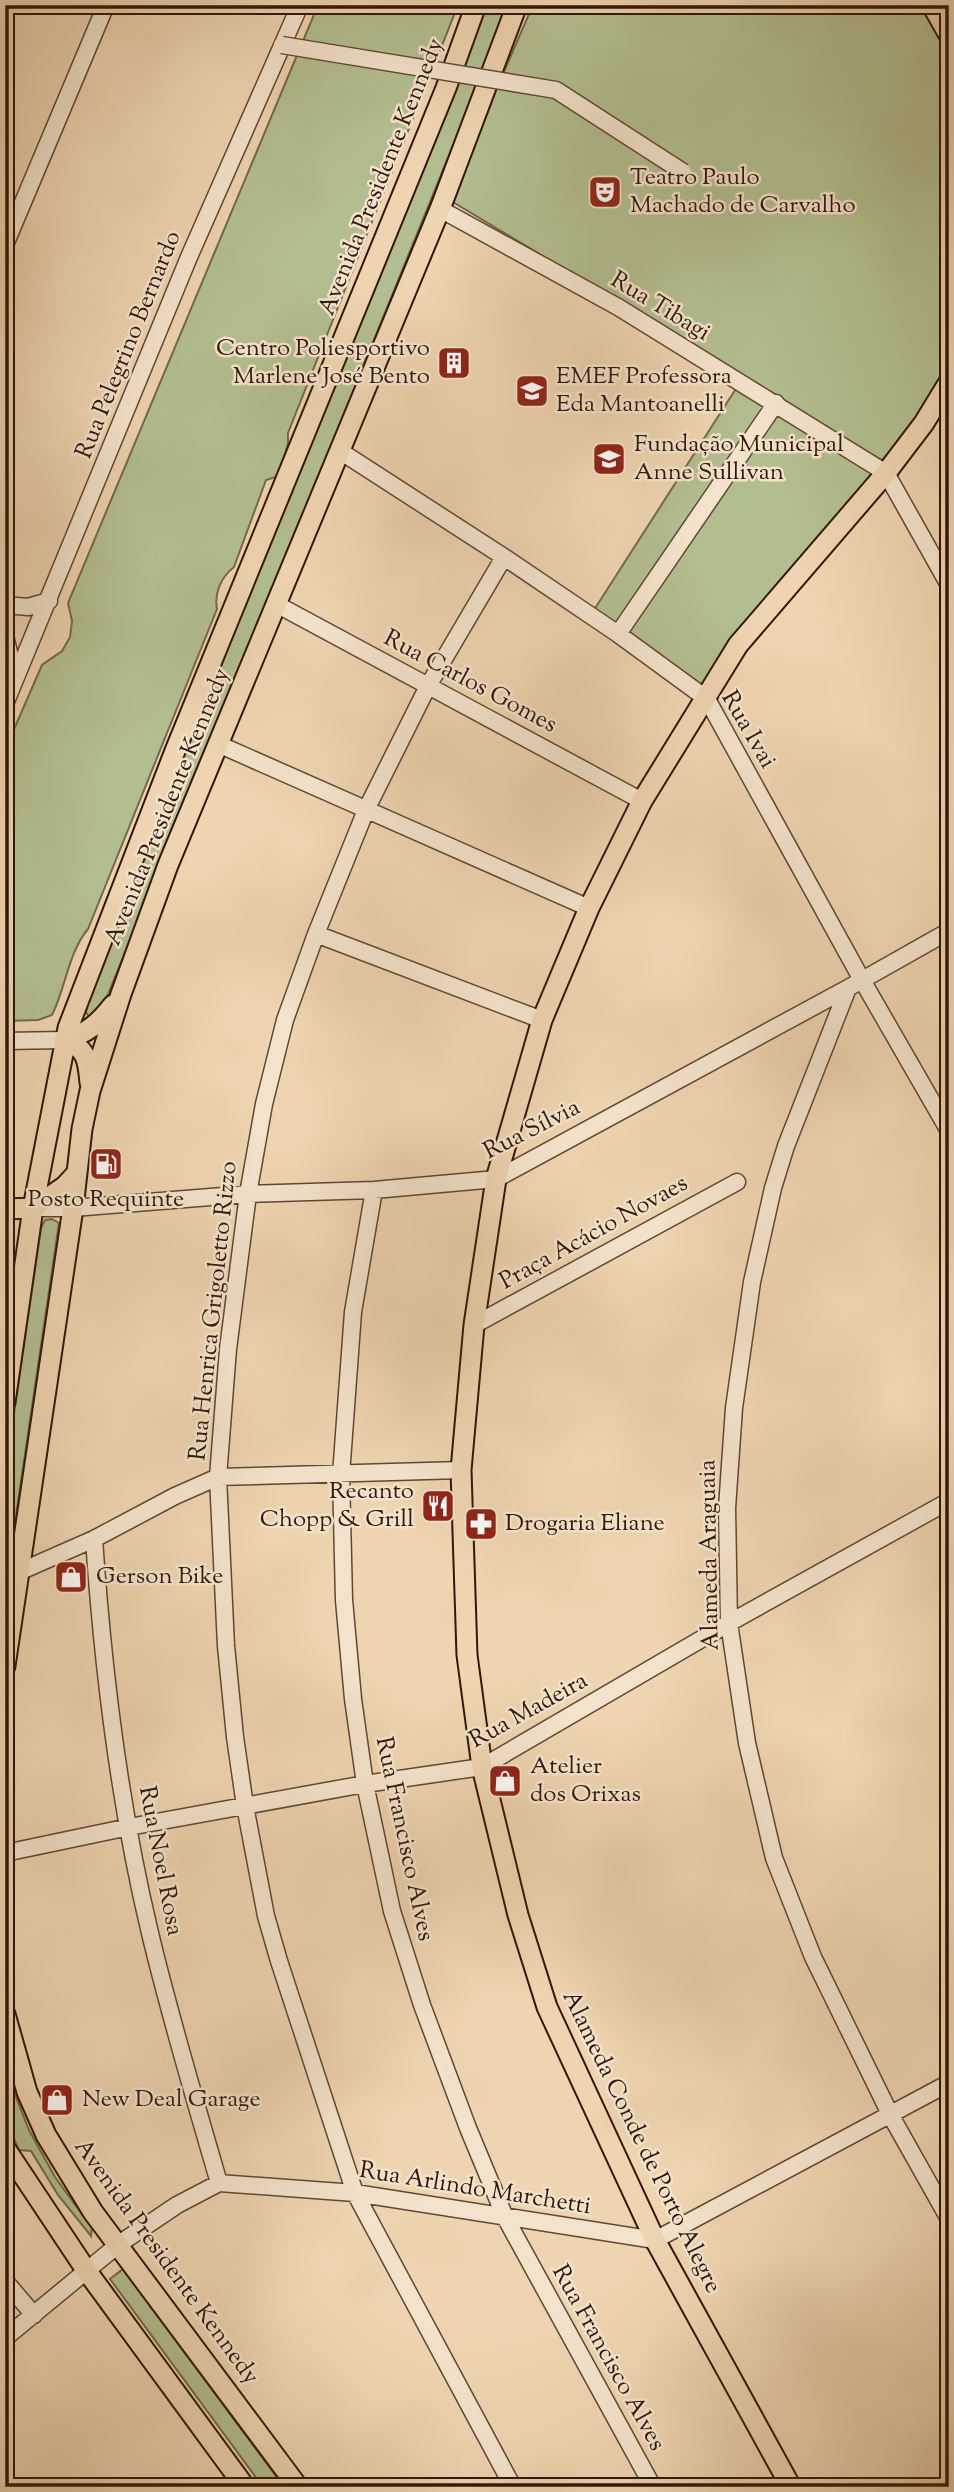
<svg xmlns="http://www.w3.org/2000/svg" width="954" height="2492" font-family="'Sorts Mill Goudy',serif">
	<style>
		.green { fill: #b3be90; stroke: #726a4c; stroke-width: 2 }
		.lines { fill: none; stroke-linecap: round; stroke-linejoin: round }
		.minor-casing { stroke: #614633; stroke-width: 19 }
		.major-casing { stroke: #321609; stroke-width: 23 }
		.minor { stroke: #f4e3cc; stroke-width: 16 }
		.major { stroke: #eed4b0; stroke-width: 19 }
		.minor-bridge-casing { stroke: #614633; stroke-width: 19; stroke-linecap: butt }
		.minor-bridge { stroke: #f4e3cc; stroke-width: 16 }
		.labels { text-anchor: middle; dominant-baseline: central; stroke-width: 5; stroke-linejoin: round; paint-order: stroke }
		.street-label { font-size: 24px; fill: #321609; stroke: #f4e3cc }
		.poi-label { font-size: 24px; fill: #321609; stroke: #f4e3cc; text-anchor: start }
	</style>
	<rect width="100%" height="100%" fill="#eed4b0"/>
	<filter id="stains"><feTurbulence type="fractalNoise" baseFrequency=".00286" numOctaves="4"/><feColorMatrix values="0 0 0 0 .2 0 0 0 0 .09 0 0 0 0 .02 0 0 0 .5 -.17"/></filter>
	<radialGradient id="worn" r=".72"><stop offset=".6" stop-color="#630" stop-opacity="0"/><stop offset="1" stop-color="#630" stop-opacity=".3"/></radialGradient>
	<!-- green -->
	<path class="green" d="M 318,5 L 458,5 L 288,433 L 288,443 L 279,476 L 266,480 L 234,567 C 221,577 214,593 217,609 L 88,929 C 68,953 66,987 52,1015 L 38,1020 L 5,1021 L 5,750 L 42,665 L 62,651 L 70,637 L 72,621 L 68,603 Z
		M 486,5 L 510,5 L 109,992 L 100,1013 L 91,1021 L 86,1012 L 88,1001 L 135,873 Z
		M 535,5 L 921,5 L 945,48 L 949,59 L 949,370 L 926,415 L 888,464 L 453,202 L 497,88 L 532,7 Z
		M 737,387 L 883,473 L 704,686 L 594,610 Z
		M 52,1219 L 59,1223 L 5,1590 L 5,1475 L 41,1228 L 45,1220 Z
		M 5,2069 L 29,2130 L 55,2177 L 92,2228 L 91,2236 L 58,2195 L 31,2151 L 19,2150 L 5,2119 Z
		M 123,2269 L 284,2487 L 263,2487 L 110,2279 Z"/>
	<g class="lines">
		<defs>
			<path id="minor" d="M 440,209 L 618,307 L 886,473 L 949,585
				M 5,245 L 106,5
				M 340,451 L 504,557 L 618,634 L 707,699 L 862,980 L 949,1131
				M 504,557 L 428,686 L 366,810 L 316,934 L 285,1020 L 264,1104 L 248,1194 L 228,1349 L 218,1477 L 226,1646 L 235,1737 L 245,1806 L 266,1916 L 279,1961 L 355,2193 L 513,2487
				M 276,604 L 642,801
				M 5,605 L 28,607 L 49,601
				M 618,634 L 776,403
				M 5,636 L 15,677
				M 5,704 L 189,257 L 300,5
				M 218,744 L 589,908
				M 316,934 L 542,1020
				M 848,988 L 786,1146 L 773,1188 L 752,1282 L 734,1408 L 727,1508 L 729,1623 L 747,1743 L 774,1858 L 813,1957 L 891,2116 L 949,2219
				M 5,1041 L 64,1040
				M 374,1190 L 353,1312 L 341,1475 L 344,1600 L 353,1699 L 365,1784 L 392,1911 L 422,2005 L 468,2128 L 505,2217 L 653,2487
				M 33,1208 L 73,1208 L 248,1194 L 374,1190 L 496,1179 L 848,988 L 949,931
				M 474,1325 L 737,1182
				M 94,1539 C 103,1671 119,1804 150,1933 C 170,2017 195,2100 219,2183
				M 19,1572 L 94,1539 L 175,1496 L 218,1477 L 461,1470
				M 5,1853 L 129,1827 L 365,1784 L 482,1767 L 729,1623 L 949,1501
				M 5,2281 L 34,2315
				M 5,2338 L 119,2244 L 177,2205 L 219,2183 L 355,2193 L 655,2240 L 949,2083"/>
			<path id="major" d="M 932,5 L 949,35
				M 64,1040 C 87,1034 99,1023 113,1005
				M 64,1040 C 87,1048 88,1060 90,1083
				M 33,1208 L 65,1186 L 76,1174
				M 5,1209 L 33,1208
				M 5,1402 L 33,1208 L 68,1028 L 175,751 L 446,88 L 476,5
				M 5,1666 L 73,1208 L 82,1129 L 90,1091 L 121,994 L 168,865 L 440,209 L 517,5
				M 5,2014 L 27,2092 L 46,2135 L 93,2212 L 298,2487
				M 5,2148 L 86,2270 L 245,2487
				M 791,2487 L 655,2240 L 547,2007 L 518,1915 L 482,1767 L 467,1655 L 461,1470 L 474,1325 L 496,1179 L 542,1020 L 589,908 L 642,801 L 738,645 L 886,473 L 924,423 L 949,382"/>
		</defs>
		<!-- minor casing -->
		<use href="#minor" class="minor-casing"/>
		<!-- major casing -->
		<use href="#major" class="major-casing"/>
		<!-- minor -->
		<use href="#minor" class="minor"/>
		<!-- major -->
		<use href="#major" class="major"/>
		<defs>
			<path id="minor-bridge" d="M 282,45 L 556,90 L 683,172"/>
		</defs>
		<!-- minor-bridge casing -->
		<use href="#minor-bridge" class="minor-bridge-casing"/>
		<!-- minor-bridge -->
		<use href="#minor-bridge" class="minor-bridge"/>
	</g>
	<!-- icons -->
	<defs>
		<symbol id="theatre-square" viewBox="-11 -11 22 22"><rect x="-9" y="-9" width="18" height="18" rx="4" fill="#8f2418" stroke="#f4e3cc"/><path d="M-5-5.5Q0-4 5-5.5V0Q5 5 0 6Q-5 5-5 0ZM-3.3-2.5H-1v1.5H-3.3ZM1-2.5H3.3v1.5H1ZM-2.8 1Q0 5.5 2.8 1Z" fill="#fff"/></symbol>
		<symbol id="building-square" viewBox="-11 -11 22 22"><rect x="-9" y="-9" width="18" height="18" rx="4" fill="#8f2418" stroke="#f4e3cc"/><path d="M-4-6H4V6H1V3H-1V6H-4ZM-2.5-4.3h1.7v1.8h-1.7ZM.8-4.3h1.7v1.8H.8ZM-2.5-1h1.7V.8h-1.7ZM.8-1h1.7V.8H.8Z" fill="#fff"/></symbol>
		<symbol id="school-square" viewBox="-11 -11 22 22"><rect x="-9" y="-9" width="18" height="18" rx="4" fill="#8f2418" stroke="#f4e3cc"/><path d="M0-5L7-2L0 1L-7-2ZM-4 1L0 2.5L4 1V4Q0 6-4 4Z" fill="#fff"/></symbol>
		<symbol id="fuel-square" viewBox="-11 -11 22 22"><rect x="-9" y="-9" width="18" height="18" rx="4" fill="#8f2418" stroke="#f4e3cc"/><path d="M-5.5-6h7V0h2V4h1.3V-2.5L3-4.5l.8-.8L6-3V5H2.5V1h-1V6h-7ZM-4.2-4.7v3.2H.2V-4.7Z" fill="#fff"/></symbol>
		<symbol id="restaurant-square" viewBox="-11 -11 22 22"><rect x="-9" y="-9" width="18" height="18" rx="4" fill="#8f2418" stroke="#f4e3cc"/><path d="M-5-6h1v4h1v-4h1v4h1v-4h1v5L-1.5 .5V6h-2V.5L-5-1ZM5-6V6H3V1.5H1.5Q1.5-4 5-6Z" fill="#fff"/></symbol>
		<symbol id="pharmacy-square" viewBox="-11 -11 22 22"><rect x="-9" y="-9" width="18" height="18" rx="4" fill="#8f2418" stroke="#f4e3cc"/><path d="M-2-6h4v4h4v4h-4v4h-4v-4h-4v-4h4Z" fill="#fff"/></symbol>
		<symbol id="shop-square" viewBox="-11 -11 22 22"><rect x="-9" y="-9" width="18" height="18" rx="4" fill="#8f2418" stroke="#f4e3cc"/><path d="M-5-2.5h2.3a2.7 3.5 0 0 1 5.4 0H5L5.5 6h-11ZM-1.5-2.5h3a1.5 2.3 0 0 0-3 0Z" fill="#fff"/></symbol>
	</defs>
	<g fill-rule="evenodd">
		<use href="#theatre-square" x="586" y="173" width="38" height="38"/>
		<use href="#building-square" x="435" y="344" width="38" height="38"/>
		<use href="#school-square" x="513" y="372" width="38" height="38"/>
		<use href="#school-square" x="590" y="440" width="38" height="38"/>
		<use href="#fuel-square" x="87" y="1145" width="38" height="38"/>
		<use href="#restaurant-square" x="419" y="1487" width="38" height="38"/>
		<use href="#pharmacy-square" x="462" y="1505" width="38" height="38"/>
		<use href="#shop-square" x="52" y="1558" width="38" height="38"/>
		<use href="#shop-square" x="486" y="1762" width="38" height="38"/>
		<use href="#shop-square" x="38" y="2081" width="38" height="38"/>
	</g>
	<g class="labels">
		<!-- street labels -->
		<g class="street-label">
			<text transform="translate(382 177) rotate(-68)">Avenida Presidente Kennedy</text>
			<text transform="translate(660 307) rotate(31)">Rua Tibagi</text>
			<text transform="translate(129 345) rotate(-68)">Rua Pelegrino Bernardo</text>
			<text transform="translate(470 682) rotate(28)">Rua Carlos Gomes</text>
			<text transform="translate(748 730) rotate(60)">Rua Ivai</text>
			<text transform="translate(168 807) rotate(-68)">Avenida Presidente Kennedy</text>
			<text transform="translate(532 1130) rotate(-27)">Rua Sílvia</text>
			<text transform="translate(594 1233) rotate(-29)">Praça Acácio Novaes</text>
			<text transform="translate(214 1311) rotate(-84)">Rua Henrica Grigoletto Rizzo</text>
			<text transform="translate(710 1555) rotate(-91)">Alameda Araguaia</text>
			<text transform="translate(529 1711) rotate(-29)">Rua Madeira</text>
			<text transform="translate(404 1839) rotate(78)">Rua Francisco Alves</text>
			<text transform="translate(160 1861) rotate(79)">Rua Noel Rosa</text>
			<text transform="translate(641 2142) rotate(64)">Alameda Conde de Porto Alegre</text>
			<text transform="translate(475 2189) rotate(9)">Rua Arlindo Marchetti</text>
			<text transform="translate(166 2262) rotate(54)">Avenida Presidente Kennedy</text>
			<text transform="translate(608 2358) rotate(61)">Rua Francisco Alves</text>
		</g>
		<!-- poi labels -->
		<g class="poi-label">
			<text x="630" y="178">Teatro Paulo<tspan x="630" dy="28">Machado de Carvalho</tspan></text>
			<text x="430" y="349" text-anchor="end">Centro Poliesportivo<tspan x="430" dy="28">Marlene José Bento</tspan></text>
			<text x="556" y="377">EMEF Professora<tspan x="556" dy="28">Eda Mantoanelli</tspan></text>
			<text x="634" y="445">Fundação Municipal<tspan x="634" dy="28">Anne Sullivan</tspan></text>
			<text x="106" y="1200" text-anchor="middle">Posto Requinte</text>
			<text x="414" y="1492" text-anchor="end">Recanto<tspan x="414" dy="28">Chopp &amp; Grill</tspan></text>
			<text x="505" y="1524">Drogaria Eliane</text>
			<text x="96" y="1577">Gerson Bike</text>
			<text x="530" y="1767">Atelier<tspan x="530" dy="28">dos Orixas</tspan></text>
			<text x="82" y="2100">New Deal Garage</text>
		</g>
	</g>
	<!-- margin -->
	<rect width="954" height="2492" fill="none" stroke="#eed4b0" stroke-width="28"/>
	<rect x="7" y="7" width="940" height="2478" fill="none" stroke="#321609" stroke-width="3.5"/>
	<rect x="14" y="14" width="926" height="2464" fill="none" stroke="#321609" stroke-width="2"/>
	<rect width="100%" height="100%" filter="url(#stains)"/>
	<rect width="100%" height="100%" fill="url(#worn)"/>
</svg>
